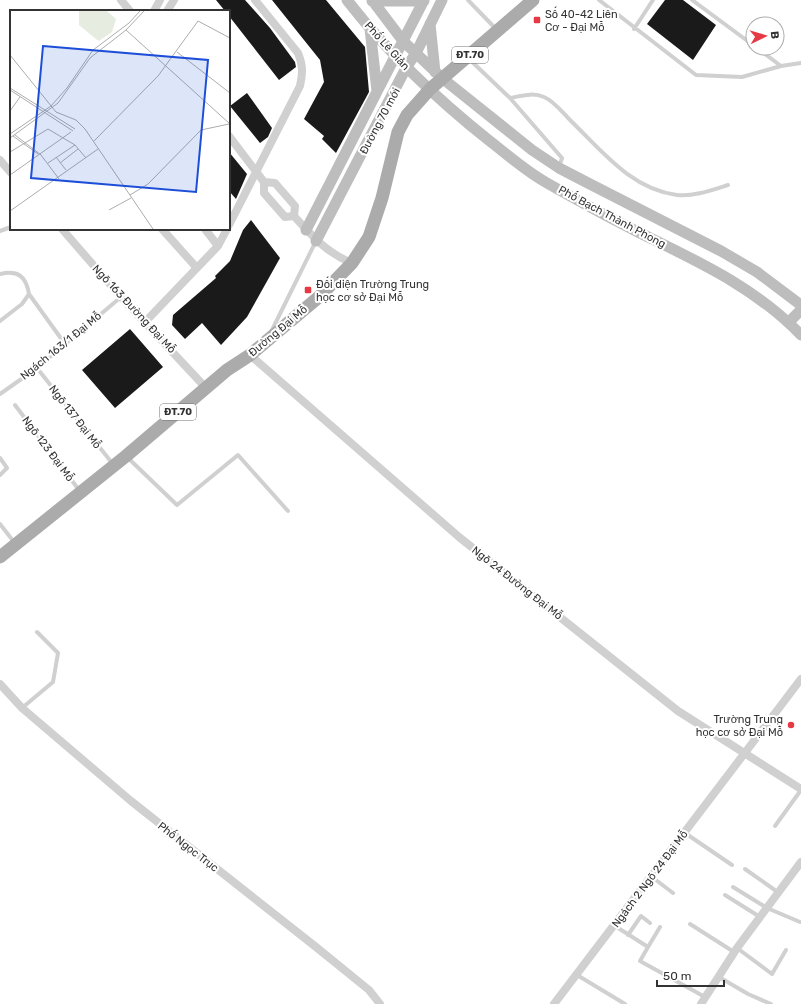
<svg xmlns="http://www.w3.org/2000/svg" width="801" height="1004" font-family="Rubik,sans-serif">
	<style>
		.building { fill: #1a1a1a }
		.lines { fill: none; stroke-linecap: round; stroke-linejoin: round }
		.lane { stroke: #d0d0d0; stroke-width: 4 }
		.street { stroke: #d0d0d0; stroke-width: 8 }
		.secondary { stroke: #bdbdbd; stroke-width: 11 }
		.primary { stroke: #ababab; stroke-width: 13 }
		.poi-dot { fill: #e63946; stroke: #fff; stroke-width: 1.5 }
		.labels { text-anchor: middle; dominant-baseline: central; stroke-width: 4; stroke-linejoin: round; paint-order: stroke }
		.shield { fill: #fff; stroke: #707070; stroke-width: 1 }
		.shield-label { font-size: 10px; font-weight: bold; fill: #333 }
		.poi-label { font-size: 11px; fill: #333; stroke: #fff; text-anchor: start }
		.street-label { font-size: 11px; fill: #333; stroke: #fff }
		.inset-road { fill: none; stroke: #adadad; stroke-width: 1 }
		.view { fill: #1d4ed8; fill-opacity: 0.15; stroke: #1d4ed8; stroke-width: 2 }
		.inset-edge { fill: none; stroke: #333; stroke-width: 2 }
	</style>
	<rect width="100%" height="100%" fill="#fff"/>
	<!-- building -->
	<path class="building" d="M 216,0 L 245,0 L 270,28 L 295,62 L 296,67 L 279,80 L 229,16 L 229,11 L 225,11 Z
		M 272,0 L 326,0 L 365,47 L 369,92 L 336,153 L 322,139 L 324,136 L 304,119 L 324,82 L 320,60 Z
		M 665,0 L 683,0 L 716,25 L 693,60 L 647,24 Z
		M 247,93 L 272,128 L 268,137 L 260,143 L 230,106 Z
		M 229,152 L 247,174 L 236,199 L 229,191 Z
		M 251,220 L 280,258 L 247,317 L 221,345 L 202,323 L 185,339 L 172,325 L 173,315 L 216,278 L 215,276 L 230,261 L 243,230 Z
		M 130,329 L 163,367 L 115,408 L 82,370 Z"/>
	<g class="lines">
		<!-- lane -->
		<path class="lane" d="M 468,0 L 496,29
			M 599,0 L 696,75 L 742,77 L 781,66 L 801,63
			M 692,0 L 753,45
			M 634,29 L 653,0
			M 757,48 L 781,66
			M 468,58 L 510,98 L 562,158 L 559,167
			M 510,98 C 521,96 533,92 544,97 C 554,101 563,113 571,121 C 602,151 631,189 677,195 C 693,197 712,190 728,185
			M 0,231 L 11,227
			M 0,274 C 18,270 26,276 29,294 L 22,304 L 0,321
			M 29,294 L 65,344
			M 271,332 L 316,241
			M 37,368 L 112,463
			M 0,394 L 37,368 L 121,297
			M 15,405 L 79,490
			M 127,457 L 177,505 L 238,455 L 288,511
			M 0,458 L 7,468 L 0,475
			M 0,524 L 14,542
			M 22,708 L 53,682 L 58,653 L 37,632
			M 775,826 L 801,790
			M 685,833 L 732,865
			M 745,869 L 779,893
			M 652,877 L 673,893
			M 733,887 L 767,908 L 800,922
			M 725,895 L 760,917
			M 690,924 L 734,952
			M 615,926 L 648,947 L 660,927
			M 628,935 L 641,916 L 650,923
			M 648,947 L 640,961 L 705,997
			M 737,948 L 772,974 L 786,950
			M 577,975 L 625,1004
			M 719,977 L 748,994 L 771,1004"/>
		<!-- street -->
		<path class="street" d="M 121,0 L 130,11
			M 154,11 L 160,0
			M 167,11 L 174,0
			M 229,136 L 264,182 L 264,193 L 285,217 L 294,216
			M 0,160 L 11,173
			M 264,182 L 275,183 L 295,206 L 294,216 C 312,236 327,253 352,263
			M 229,225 L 300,86 C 303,73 303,65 298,53 L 255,0
			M 62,229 L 121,297 L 206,388
			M 162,229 L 196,267
			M 205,229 L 218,246
			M 146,321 L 218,246 L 227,229
			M 250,355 L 459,537 L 678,711 L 801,789
			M 0,684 L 22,708 L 131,801 L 316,947 L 369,990 L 380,1004
			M 554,1004 L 801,679
			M 701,1004 L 737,948 L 801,862"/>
		<!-- secondary -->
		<path class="secondary" d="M 347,0 C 389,54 438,100 491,142 C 509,156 527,172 547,183 C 577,200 608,217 638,232 C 697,261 755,287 801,335
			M 372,0 L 403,41 L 442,78 L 532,150 L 559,168 L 586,182 L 721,251 L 757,272 L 801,305
			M 372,1 L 424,1
			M 430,24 L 435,72
			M 370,29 L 377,91
			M 306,230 L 424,0
			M 316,241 L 406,68 L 416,53 L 442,0
			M 789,322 L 801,310"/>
		<!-- primary -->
		<path class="primary" d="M 0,557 L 126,456 L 227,370 L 250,355 L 320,296 L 352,263 L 369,237 L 382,198 L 398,132 L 407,115 L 430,89 L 533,0"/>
	</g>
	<!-- markers -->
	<g class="poi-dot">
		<rect x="533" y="16" width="8" height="8" rx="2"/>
		<rect x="304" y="286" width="8" height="8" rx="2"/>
		<circle cx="791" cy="725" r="4"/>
	</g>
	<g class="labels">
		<!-- shield labels -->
		<g class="shield">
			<rect x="452" y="47" width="36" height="16" rx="3"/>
			<rect x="160" y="404" width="36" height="16" rx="3"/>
		</g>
		<g class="shield-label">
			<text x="470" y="55">ĐT.70</text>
			<text x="178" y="412">ĐT.70</text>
		</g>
		<!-- poi labels -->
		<g class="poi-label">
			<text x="545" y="14">Số 40-42 Liên<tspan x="545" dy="13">Cơ - Đại Mỗ</tspan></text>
			<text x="316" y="284">Đối diện Trường Trung<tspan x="316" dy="13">học cơ sở Đại Mỗ</tspan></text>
			<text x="783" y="719" text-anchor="end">Trường Trung<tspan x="783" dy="13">học cơ sở Đại Mỗ</tspan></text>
		</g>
		<!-- street labels -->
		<g class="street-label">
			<text transform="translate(387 46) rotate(48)">Phố Lê Giản</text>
			<text transform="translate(380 121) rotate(-62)">Đường 70 mới</text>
			<text transform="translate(612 217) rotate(28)">Phố Bạch Thành Phong</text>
			<text transform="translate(134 309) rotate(47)">Ngõ 163 Đường Đại Mỗ</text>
			<text transform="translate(278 331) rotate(-40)">Đường Đại Mỗ</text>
			<text transform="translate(61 346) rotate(-39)">Ngách 163/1 Đại Mỗ</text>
			<text transform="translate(75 417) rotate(52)">Ngõ 137 Đại Mỗ</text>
			<text transform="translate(48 449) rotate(53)">Ngõ 123 Đại Mỗ</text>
			<text transform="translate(517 583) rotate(38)">Ngõ 24 Đường Đại Mỗ</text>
			<text transform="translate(188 847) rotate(38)">Phố Ngọc Trục</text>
			<text transform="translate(650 879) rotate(-53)">Ngách 2 Ngõ 24 Đại Mỗ</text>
		</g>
	</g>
	<!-- overview -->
	<g transform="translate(10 10)">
		<rect width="220" height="220" fill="#fff"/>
		<path d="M 69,1 L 97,1 L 106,9 L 102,22 L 89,31 L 86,29 L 69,15 Z" fill="#e6ecdf"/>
		<path class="inset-road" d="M 116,20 L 220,114M 167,42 L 220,83M 0,45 L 46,102 L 66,110 L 75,119 L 143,219M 0,78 L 65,119M 0,80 L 63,121M 0,101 L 10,87M 0,124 L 41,96 L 57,78 L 83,40 L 119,13 L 130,1M 5,125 L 31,145 L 49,169M 3,126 L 28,144M 0,128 L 48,93 L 80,48 L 116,20 L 134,1M 83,132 L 148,66 L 188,11 L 220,28M 0,142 L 38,119 L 65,135 L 76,148M 46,147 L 56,160M 38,153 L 65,135M 50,153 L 68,139M 0,165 L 61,122M 120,185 L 138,174 L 191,120 L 219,114M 99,200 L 121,188M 0,201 L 88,139"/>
		<path class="view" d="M 33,36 L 198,50 L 186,182 L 21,168 Z"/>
		<rect width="220" height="220" class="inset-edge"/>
	</g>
	<!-- north arrow -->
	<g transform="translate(765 36) rotate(85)"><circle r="19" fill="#ffffff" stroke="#adadad"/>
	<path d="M0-3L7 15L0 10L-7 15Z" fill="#e63946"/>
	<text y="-6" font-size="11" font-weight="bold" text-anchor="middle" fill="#333333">B</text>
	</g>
	<!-- scale -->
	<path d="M657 980v6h67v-6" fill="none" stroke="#333333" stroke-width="2"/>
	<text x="663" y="980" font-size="12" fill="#333333" stroke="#ffffff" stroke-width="3" paint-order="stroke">50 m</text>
</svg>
